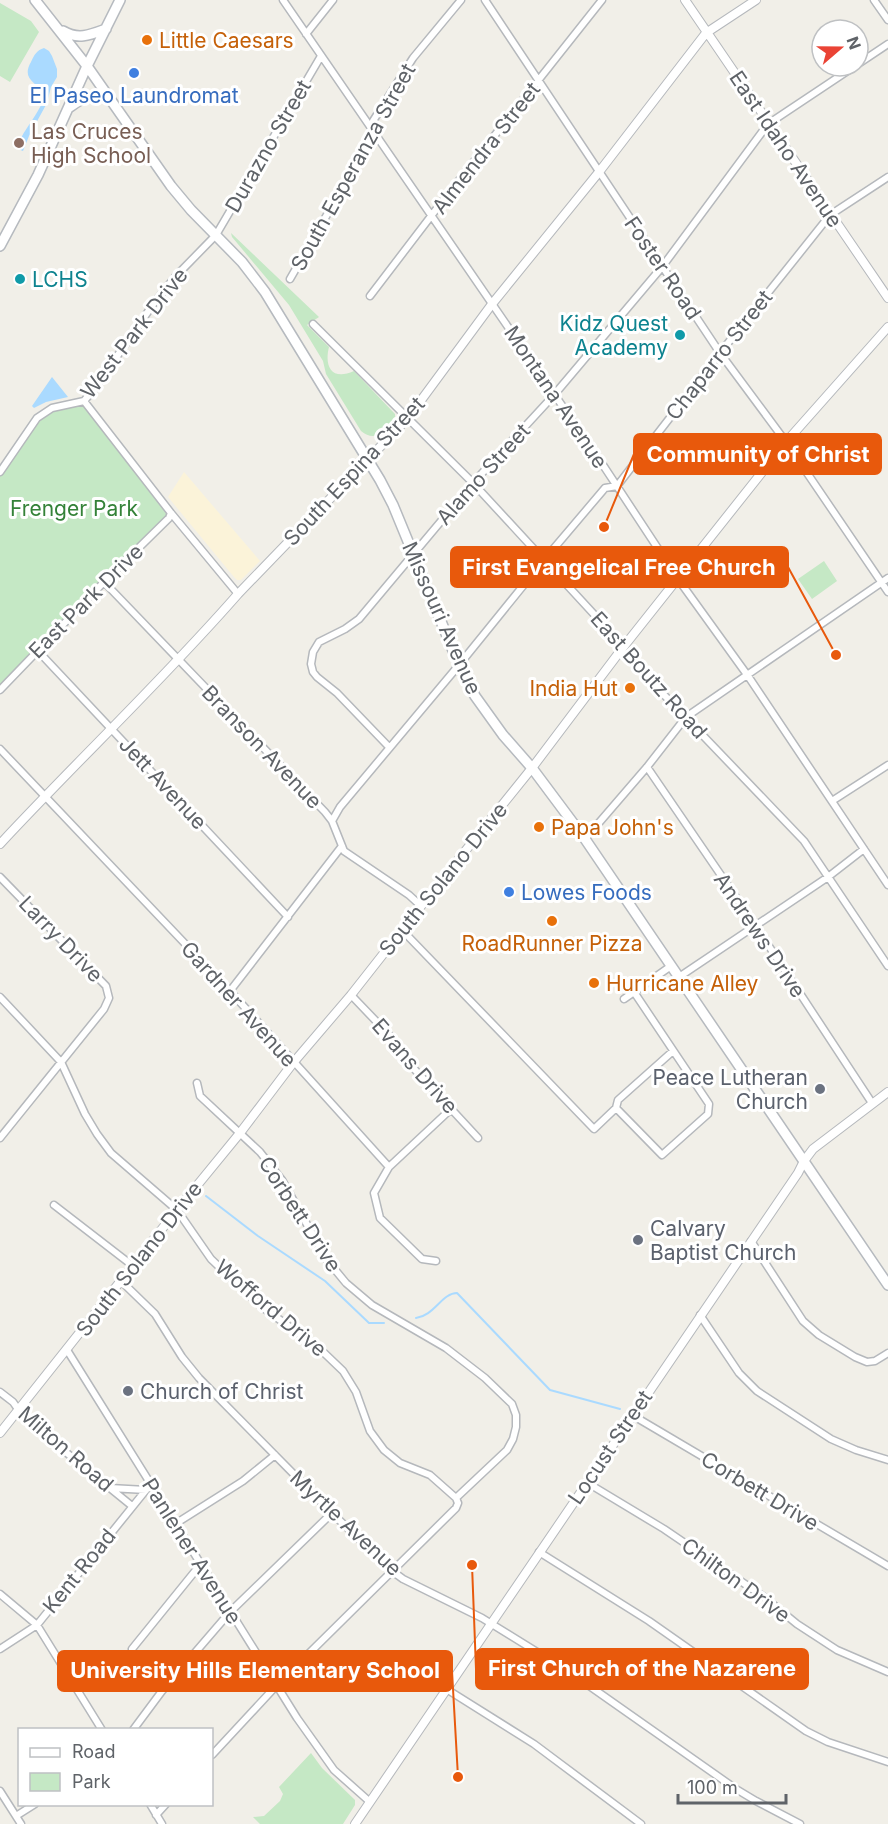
<svg xmlns="http://www.w3.org/2000/svg" width="888" height="1824" font-family="Inter,sans-serif">
	<style>
		.green { fill: #c5e8c5 }
		.sand { fill: #fbf3d9 }
		.water { fill: #aadaff }
		.lines { fill: none; stroke-linecap: round; stroke-linejoin: round }
		.stream { stroke: #aadaff; stroke-width: 2 }
		.minor-casing { stroke: #b5b8bc; stroke-width: 9 }
		.tertiary-casing { stroke: #b5b8bc; stroke-width: 10 }
		.secondary-casing { stroke: #b6babf; stroke-width: 12 }
		.minor { stroke: #fff; stroke-width: 6 }
		.tertiary { stroke: #fff; stroke-width: 8 }
		.secondary { stroke: #fff; stroke-width: 9 }
		.food-dot { fill: #e8710a; stroke: #fff; stroke-width: 2 }
		.shop-dot { fill: #3f7fe0; stroke: #fff; stroke-width: 2 }
		.education-dot { fill: #8d6e63; stroke: #fff; stroke-width: 2 }
		.culture-dot { fill: #0f9aa8; stroke: #fff; stroke-width: 2 }
		.worship-dot { fill: #6b7280; stroke: #fff; stroke-width: 2 }
		.labels { text-anchor: middle; dominant-baseline: central; stroke-width: 6; stroke-linejoin: round; paint-order: stroke }
		.food-label { font-size: 21px; fill: #c56008; stroke: #fff; text-anchor: start }
		.shop-label { font-size: 21px; fill: #366cbe; stroke: #fff }
		.education-label { font-size: 21px; fill: #785e54; stroke: #fff; text-anchor: start }
		.street-label { font-size: 21px; fill: #5f6368; stroke: #fff }
		.culture-label { font-size: 21px; fill: #0d838f; stroke: #fff; text-anchor: start }
		.park-label { font-size: 21px; fill: #348238; stroke: #fff }
		.worship-label { font-size: 21px; fill: #5b616d; stroke: #fff; text-anchor: start }
		.leader { fill: none; stroke: #e8590c; stroke-width: 2 }
		.callout-dot { fill: #e8590c; stroke: #fff; stroke-width: 2 }
		.callout { fill: #e8590c; stroke: #e8590c; stroke-width: 2 }
		.callout-label { font-size: 22px; text-anchor: middle; font-weight: bold; fill: #fff }
	</style>
	<rect width="100%" height="100%" fill="#f1efe8"/>
	<!-- green -->
	<path class="green" d="M 0,3 L 31,21 L 39,32 L 10,82 L 0,76 Z
		M 231,233 L 319,317 L 307,325 L 329,347 C 324,367 332,381 354,371 L 395,414 L 395,421 C 385,431 375,443 361,431 L 326,374 L 323,361 L 289,305 L 232,237 Z
		M 84,401 L 171,513 L 0,691 L 0,474 L 45,412 Z
		M 824,561 L 837,581 L 812,599 L 798,579 Z
		M 311,1753 L 322,1768 L 355,1800 L 355,1805 L 343,1824 L 260,1824 L 253,1817 L 264,1816 L 280,1801 L 283,1794 L 279,1787 Z"/>
	<!-- sand -->
	<path class="sand" d="M 184,472 L 260,561 L 241,580 L 237,580 L 234,577 L 168,497 Z"/>
	<!-- water -->
	<path class="water" d="M 44,48 L 49,51 L 52,56 L 57,69 L 57,77 L 51,87 L 47,103 L 29,136 L 23,151 L 18,149 C 17,136 42,112 45,94 C 36,82 21,79 31,62 C 34,55 37,50 44,48 Z
		M 52,377 L 68,397 L 46,402 L 34,408 L 32,406 Z"/>
	<g class="lines">
		<!-- stream -->
		<path class="stream" d="M 206,1196 L 258,1236 L 325,1281 L 369,1323 L 384,1323
			M 416,1318 C 434,1316 442,1293 457,1293 L 550,1390 L 620,1409"/>
		<defs>
			<path id="minor" d="M 283,0 L 603,465 L 678,579 L 748,676 L 888,885
				M 485,0 L 720,353 L 786,442 L 888,592
				M 874,0 L 888,20
				M 306,34 L 333,0
				M 858,64 L 888,44
				M 290,279 L 374,133 L 373,121 L 413,58 L 461,0
				M 370,296 L 441,203 L 602,0
				M 313,324 L 473,483 L 614,636 L 621,650 L 804,841 L 888,966
				M 84,401 L 171,513 L 238,594
				M 0,472 L 37,418 L 52,408 L 84,401 L 95,388 L 154,303 L 175,277 L 216,235 L 321,56
				M 104,582 L 325,812 L 332,821 L 344,851 L 409,895 L 421,906
				M 38,651 L 288,917
				M 0,690 L 104,582 L 169,518 L 171,513
				M 389,747 L 337,693 L 317,677 L 313,672 L 311,664 L 313,652 L 319,642 L 345,629 L 359,619 L 473,483 L 554,395 L 662,267 L 768,124 L 855,66
				M 0,749 L 230,991 L 389,1167 L 374,1193 L 380,1218 L 422,1259 L 436,1261
				M 647,767 L 755,925 L 872,1103
				M 832,801 L 888,765
				M 332,821 L 340,807 L 459,665 L 544,560 L 605,488 L 617,486 L 720,353 L 830,215 L 888,177
				M 585,839 L 647,767 L 686,717 L 888,578
				M 0,877 L 106,986 L 109,998 L 104,1009 L 0,1138
				M 402,930 L 594,1129 L 616,1108 L 662,1155 L 708,1114 L 709,1104 L 634,992
				M 679,977 L 828,877 L 864,849
				M 230,991 L 342,846
				M 351,995 L 395,1041 L 405,1059 L 478,1138
				M 0,997 L 61,1062 L 85,1114 L 97,1134 L 111,1153 L 177,1210 L 211,1259 L 235,1282 L 262,1307 L 319,1348 L 343,1371 L 356,1392 L 370,1431 L 384,1450 L 400,1463 L 430,1475 L 456,1498
				M 624,999 L 671,966
				M 197,1083 L 200,1096 L 260,1152 L 282,1180 L 327,1260 L 346,1283 L 372,1305 L 446,1348 L 485,1378 L 512,1404 L 516,1415 L 516,1427 L 513,1439 L 507,1450 L 456,1498
				M 616,1108 L 618,1100 L 673,1051
				M 389,1167 L 451,1109
				M 54,1205 L 133,1266
				M 751,1241 L 803,1321 L 819,1335 L 855,1357 L 867,1362 L 875,1361 L 888,1353
				M 121,1281 L 155,1314 L 182,1357 L 199,1378 L 332,1513 L 392,1571 L 403,1579 L 482,1618 L 571,1673 L 736,1789 L 756,1801 L 800,1824
				M 700,1315 L 739,1373 L 757,1391 L 831,1439 L 856,1450 L 888,1460
				M 67,1350 L 297,1718 L 334,1770 L 370,1802
				M 0,1392 L 13,1402 L 25,1419 L 132,1506
				M 632,1415 L 888,1566
				M 586,1482 L 664,1529 L 764,1597 L 797,1624 L 837,1650 L 888,1672
				M 110,1488 L 146,1490
				M 175,1524 L 243,1481 L 275,1455
				M 539,1552 L 649,1621 L 806,1731 L 828,1742 L 888,1762
				M 0,1594 L 37,1625 L 102,1730
				M 0,1649 L 37,1625 L 150,1485
				M 448,1690 L 534,1744 L 641,1824
				M 162,1691 L 132,1649 L 200,1565
				M 133,1730 L 162,1691 L 230,1612 L 332,1513
				M 212,1755 L 277,1685 L 456,1508 L 458,1503 L 456,1498
				M 0,1791 L 21,1824
				M 150,1804 L 162,1824
				M 156,1815 L 166,1804
				M 16,1816 L 35,1804"/>
			<path id="tertiary" d="M 685,0 L 888,298
				M 0,844 C 78,760 162,681 238,594 L 408,418 L 492,304 L 599,172 L 706,33 L 756,0
				M 0,1433 L 177,1210 L 240,1133 L 293,1063 L 351,995 L 421,906 L 532,768 L 621,650 L 786,442 L 888,327
				M 355,1824 L 798,1173 L 804,1161 L 813,1149 L 888,1092"/>
			<path id="secondary" d="M 35,0 L 87,66 L 171,186 L 191,210 L 242,262 L 265,292 L 380,480 L 393,505 L 459,665 L 475,696 L 503,735 L 532,768 L 585,839 L 888,1285
				M 63,31 C 78,40 90,35 106,29
				M 70,107 C 83,97 94,93 110,99
				M 0,246 L 38,175 L 87,66 L 120,0"/>
		</defs>
		<!-- minor casing -->
		<use href="#minor" class="minor-casing"/>
		<!-- tertiary casing -->
		<use href="#tertiary" class="tertiary-casing"/>
		<!-- secondary casing -->
		<use href="#secondary" class="secondary-casing"/>
		<!-- minor -->
		<use href="#minor" class="minor"/>
		<!-- tertiary -->
		<use href="#tertiary" class="tertiary"/>
		<!-- secondary -->
		<use href="#secondary" class="secondary"/>
	</g>
	<!-- markers -->
	<g class="food-dot">
		<circle cx="147" cy="40" r="6"/>
		<circle cx="630" cy="688" r="6"/>
		<circle cx="539" cy="827" r="6"/>
		<circle cx="552" cy="921" r="6"/>
		<circle cx="594" cy="983" r="6"/>
	</g>
	<g class="shop-dot">
		<circle cx="134" cy="73" r="6"/>
		<circle cx="509" cy="892" r="6"/>
	</g>
	<circle class="education-dot" cx="19" cy="143" r="6"/>
	<g class="culture-dot">
		<circle cx="20" cy="279" r="6"/>
		<circle cx="680" cy="335" r="6"/>
	</g>
	<g class="worship-dot">
		<circle cx="820" cy="1089" r="6"/>
		<circle cx="638" cy="1240" r="6"/>
		<circle cx="128" cy="1391" r="6"/>
	</g>
	<g class="labels">
		<!-- food labels -->
		<g class="food-label">
			<text x="159" y="40">Little Caesars</text>
			<text x="618" y="688" text-anchor="end">India Hut</text>
			<text x="551" y="827">Papa John's</text>
			<text x="552" y="943" text-anchor="middle">RoadRunner Pizza</text>
			<text x="606" y="983">Hurricane Alley</text>
		</g>
		<!-- shop labels -->
		<g class="shop-label">
			<text x="134" y="95">El Paseo Laundromat</text>
			<text x="521" y="892" text-anchor="start">Lowes Foods</text>
		</g>
		<!-- education labels -->
		<g class="education-label">
			<text x="31" y="131">Las Cruces<tspan x="31" dy="24">High School</tspan></text>
		</g>
		<!-- street labels -->
		<g class="street-label">
			<text transform="translate(268 146) rotate(-60)">Durazno Street</text>
			<text transform="translate(486 148) rotate(-52)">Almendra Street</text>
			<text transform="translate(786 149) rotate(56)">East Idaho Avenue</text>
			<text transform="translate(353 167) rotate(-61)">South Esperanza Street</text>
			<text transform="translate(663 268) rotate(56)">Foster Road</text>
			<text transform="translate(134 333) rotate(-52)">West Park Drive</text>
			<text transform="translate(719 355) rotate(-52)">Chaparro Street</text>
			<text transform="translate(556 397) rotate(56)">Montana Avenue</text>
			<text transform="translate(354 471) rotate(-47)">South Espina Street</text>
			<text transform="translate(483 474) rotate(-48)">Alamo Street</text>
			<text transform="translate(86 601) rotate(-45)">East Park Drive</text>
			<text transform="translate(442 618) rotate(66)">Missouri Avenue</text>
			<text transform="translate(649 675) rotate(48)">East Boutz Road</text>
			<text transform="translate(262 747) rotate(46)">Branson Avenue</text>
			<text transform="translate(163 783) rotate(47)">Jett Avenue</text>
			<text transform="translate(443 879) rotate(-51)">South Solano Drive</text>
			<text transform="translate(760 935) rotate(56)">Andrews Drive</text>
			<text transform="translate(61 939) rotate(46)">Larry Drive</text>
			<text transform="translate(239 1004) rotate(48)">Gardner Avenue</text>
			<text transform="translate(415 1066) rotate(49)">Evans Drive</text>
			<text transform="translate(300 1214) rotate(57)">Corbett Drive</text>
			<text transform="translate(139 1259) rotate(-52)">South Solano Drive</text>
			<text transform="translate(271 1308) rotate(40)">Wofford Drive</text>
			<text transform="translate(610 1447) rotate(-56)">Locust Street</text>
			<text transform="translate(66 1449) rotate(41)">Milton Road</text>
			<text transform="translate(760 1491) rotate(31)">Corbett Drive</text>
			<text transform="translate(346 1523) rotate(43)">Myrtle Avenue</text>
			<text transform="translate(192 1551) rotate(58)">Panlener Avenue</text>
			<text transform="translate(79 1571) rotate(-51)">Kent Road</text>
			<text transform="translate(736 1580) rotate(36)">Chilton Drive</text>
		</g>
		<!-- culture labels -->
		<g class="culture-label">
			<text x="32" y="279">LCHS</text>
			<text x="668" y="323" text-anchor="end">Kidz Quest<tspan x="668" dy="24">Academy</tspan></text>
		</g>
		<!-- park labels -->
		<g class="park-label">
			<text x="74" y="508">Frenger Park</text>
		</g>
		<!-- worship labels -->
		<g class="worship-label">
			<text x="808" y="1077" text-anchor="end">Peace Lutheran<tspan x="808" dy="24">Church</tspan></text>
			<text x="650" y="1228">Calvary<tspan x="650" dy="24">Baptist Church</tspan></text>
			<text x="140" y="1391">Church of Christ</text>
		</g>
	</g>
	<!-- callouts -->
	<path class="leader" d="M604 527L634 454M836 655L788 567M472 1565L476 1669M458 1777L452 1671"/>
	<g class="callout-dot">
		<circle cx="604" cy="527" r="6"/>
		<circle cx="836" cy="655" r="6"/>
		<circle cx="472" cy="1565" r="6"/>
		<circle cx="458" cy="1777" r="6"/>
	</g>
	<g class="callout">
		<rect x="634" y="434" width="247" height="40" rx="6"/>
		<rect x="451" y="547" width="337" height="40" rx="6"/>
		<rect x="476" y="1649" width="332" height="40" rx="6"/>
		<rect x="58" y="1651" width="394" height="40" rx="6"/>
	</g>
	<g class="callout-label">
		<text x="758" y="462">Community of Christ</text>
		<text x="619" y="575">First Evangelical Free Church</text>
		<text x="642" y="1676">First Church of the Nazarene</text>
		<text x="255" y="1678">University Hills Elementary School</text>
	</g>
	<!-- legend -->
	<rect x="18" y="1728" width="195" height="78" fill="#ffffff" stroke="#bfc1c3" stroke-width="1.5"/>
	<rect x="30" y="1748" width="30" height="9" fill="#ffffff" stroke="#bfc1c3" stroke-width="1.5"/>
	<text x="72" y="1758" font-size="18" fill="#5f6368">Road</text>
	<rect x="30" y="1773" width="30" height="18" fill="#c5e8c5" stroke="#bfc1c3" stroke-width="1.5"/>
	<text x="72" y="1788" font-size="18" fill="#5f6368">Park</text>
	<!-- north arrow -->
	<g transform="translate(840 48) rotate(70)"><circle r="28" fill="#ffffff" stroke="#bfc1c3" stroke-width="1.5"/>
	<path d="M0-4.5L10 22L0 15L-10 22Z" fill="#ea4335"/>
	<text y="-9" font-size="16" font-weight="bold" text-anchor="middle" fill="#5f6368">N</text>
	</g>
	<!-- scale -->
	<path d="M678 1794v9h108v-9" fill="none" stroke="#5f6368" stroke-width="3"/>
	<text x="687" y="1794" font-size="18" fill="#5f6368" stroke="#ffffff" stroke-width="4.5" paint-order="stroke">100 m</text>
</svg>
